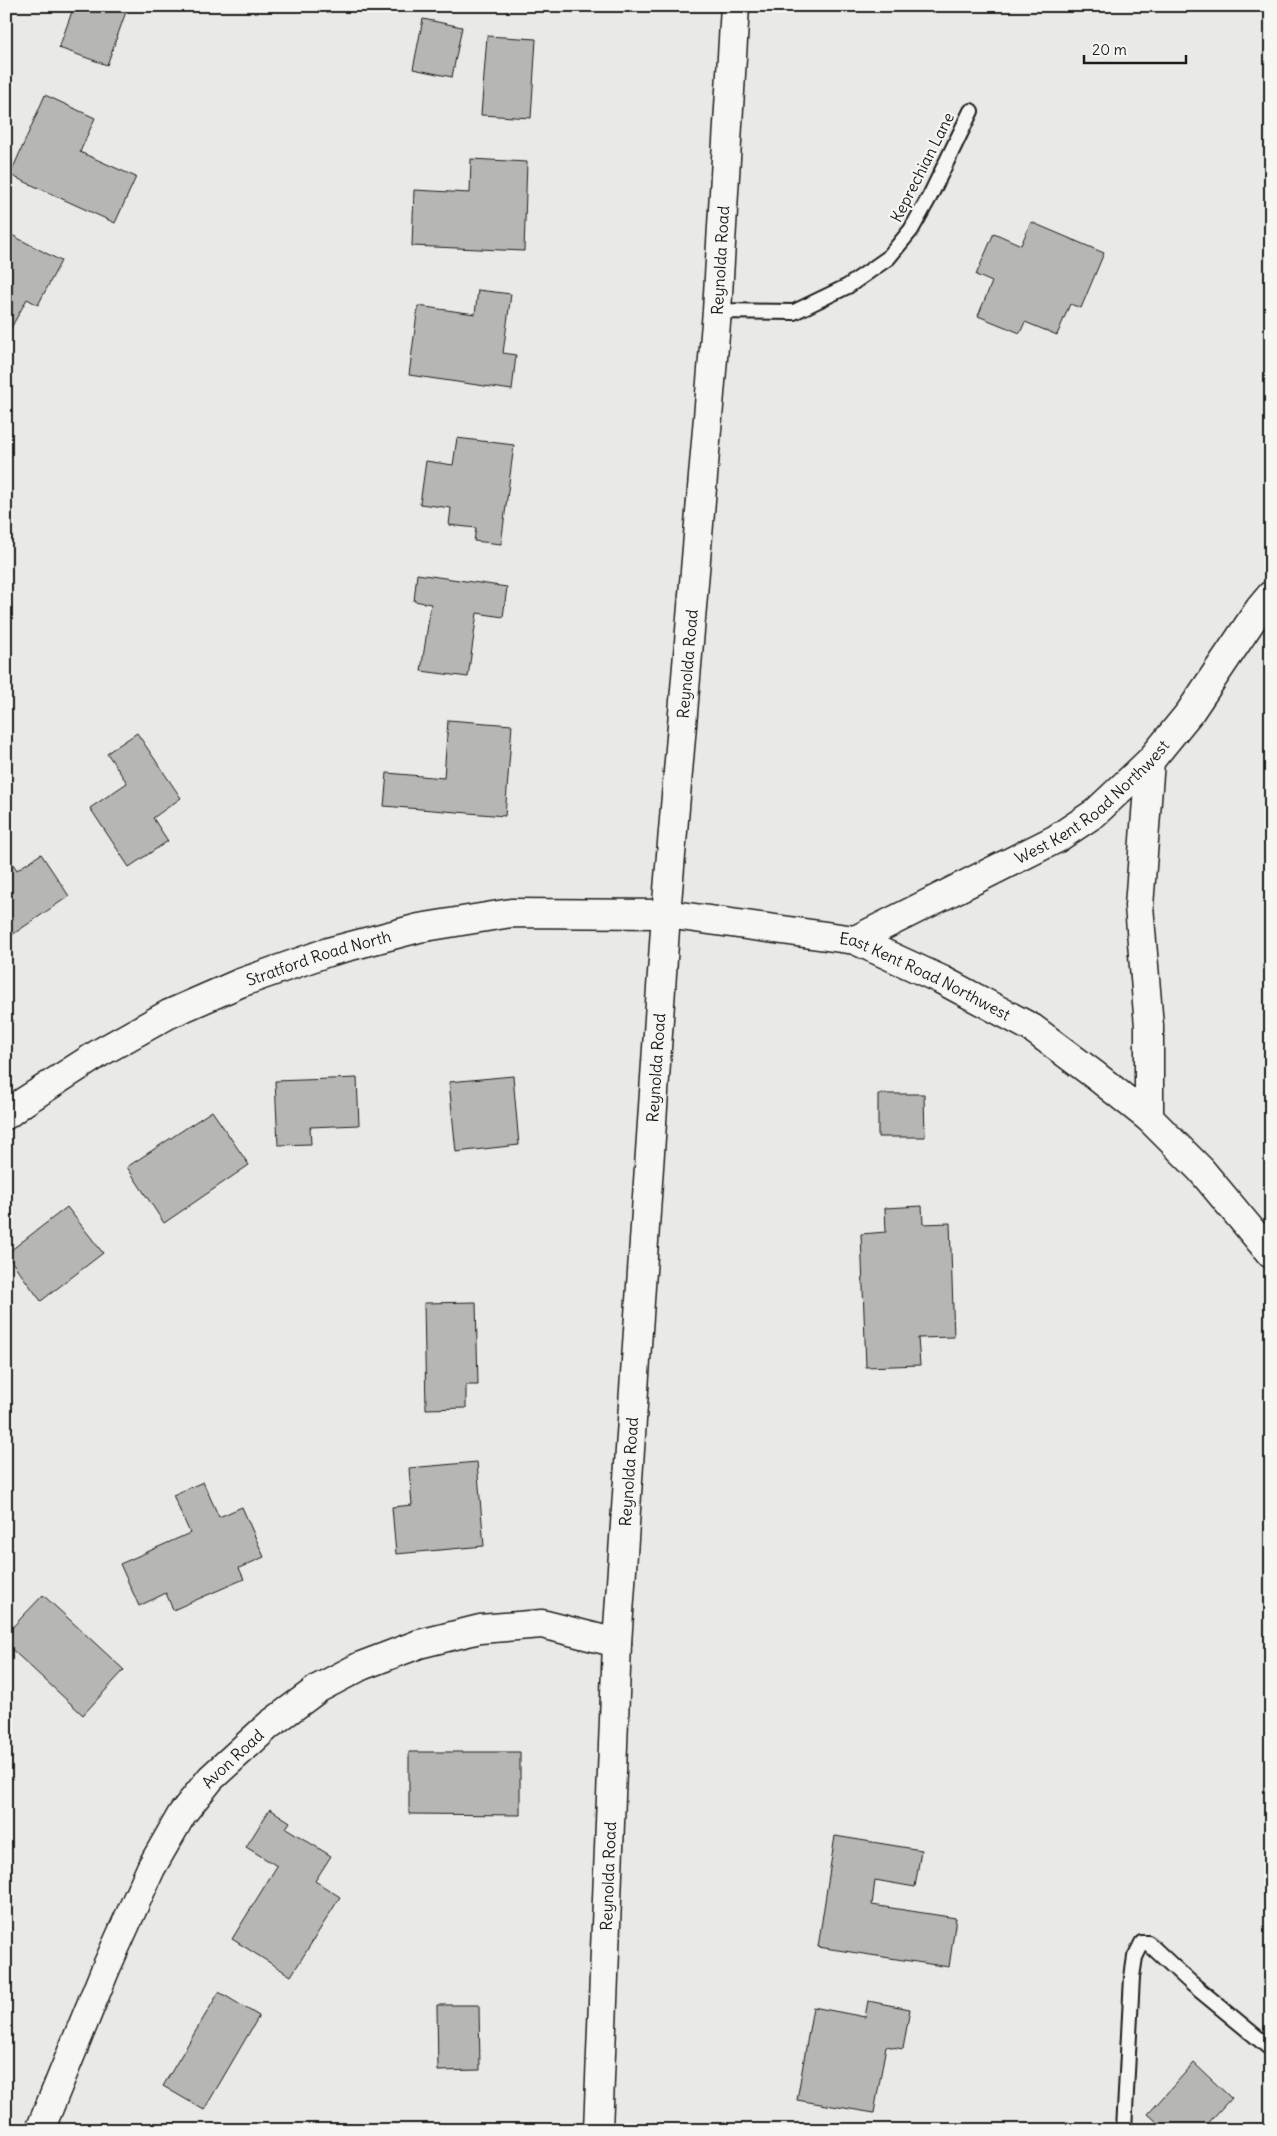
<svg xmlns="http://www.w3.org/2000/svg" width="1277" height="2136" font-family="Delius,sans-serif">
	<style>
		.building { fill: #b6b6b3; stroke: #1c1c1c }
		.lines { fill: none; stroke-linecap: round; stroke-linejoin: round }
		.service-casing { stroke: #1c1c1c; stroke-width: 18 }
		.minor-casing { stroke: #1c1c1c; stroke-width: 31 }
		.secondary-casing { stroke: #1c1c1c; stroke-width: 31 }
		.service { stroke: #f6f6f2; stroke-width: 14 }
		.minor { stroke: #f6f6f2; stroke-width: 28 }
		.secondary { stroke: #f6f6f2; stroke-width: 28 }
		.labels { text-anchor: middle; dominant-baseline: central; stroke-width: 4.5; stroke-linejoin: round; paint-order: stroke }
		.street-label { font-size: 16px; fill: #1c1c1c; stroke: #f6f6f2 }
	</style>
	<rect width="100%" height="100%" fill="#e9e9e5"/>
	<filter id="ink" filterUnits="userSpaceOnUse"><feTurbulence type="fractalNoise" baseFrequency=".02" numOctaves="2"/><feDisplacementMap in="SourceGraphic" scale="10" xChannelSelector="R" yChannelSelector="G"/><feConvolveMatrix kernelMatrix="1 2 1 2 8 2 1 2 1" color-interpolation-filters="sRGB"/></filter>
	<g filter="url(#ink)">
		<!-- building -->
		<path class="building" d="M 74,6 L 128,6 L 107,65 L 59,48 Z
			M 423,19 L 462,27 L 452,77 L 413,69 Z
			M 487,36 L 536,39 L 531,118 L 481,115 Z
			M 45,95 L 95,118 L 80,152 L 136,177 L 115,223 L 10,175 Z
			M 471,159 L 527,162 L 524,251 L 412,246 L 414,190 L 470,193 Z
			M 1031,222 L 1104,253 L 1081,308 L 1070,304 L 1057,335 L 1025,322 L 1020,333 L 978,316 L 992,282 L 976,275 L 994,233 L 1021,245 Z
			M 6,232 L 61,261 L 38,305 L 27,299 L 6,337 Z
			M 478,290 L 511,294 L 503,353 L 516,355 L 512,390 L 409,375 L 418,306 L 475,314 Z
			M 457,438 L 514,445 L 501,544 L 474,541 L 476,528 L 449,525 L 451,508 L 420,504 L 426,461 L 453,465 Z
			M 417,574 L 507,587 L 503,617 L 477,613 L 468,677 L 421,671 L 431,604 L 414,601 Z
			M 448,720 L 512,725 L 505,816 L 384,806 L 387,773 L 444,778 Z
			M 137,733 L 181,798 L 153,818 L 168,841 L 129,867 L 90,808 L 127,783 L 107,753 Z
			M 6,854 L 17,870 L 41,854 L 69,896 L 6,939 Z
			M 513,1076 L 519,1145 L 456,1152 L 449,1082 Z
			M 357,1078 L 359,1125 L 310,1127 L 311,1144 L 278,1145 L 275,1081 Z
			M 878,1094 L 924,1094 L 925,1137 L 878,1137 Z
			M 212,1111 L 249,1165 L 164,1223 L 127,1167 Z
			M 922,1206 L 923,1224 L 950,1223 L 954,1337 L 918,1338 L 920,1365 L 866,1367 L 861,1234 L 886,1232 L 885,1208 Z
			M 67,1207 L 103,1253 L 41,1301 L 6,1254 Z
			M 476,1302 L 478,1385 L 466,1385 L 466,1408 L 426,1409 L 424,1303 Z
			M 477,1462 L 484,1546 L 396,1554 L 392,1507 L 412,1505 L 409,1468 Z
			M 203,1482 L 219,1517 L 242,1507 L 264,1557 L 239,1568 L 244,1579 L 173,1610 L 166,1593 L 139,1606 L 120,1564 L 190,1533 L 173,1495 Z
			M 43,1595 L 124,1670 L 83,1715 L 6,1644 L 6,1634 Z
			M 409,1752 L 520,1752 L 520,1815 L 409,1814 Z
			M 270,1809 L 290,1822 L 286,1828 L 331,1856 L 315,1881 L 340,1897 L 291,1976 L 232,1939 L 277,1866 L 246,1847 Z
			M 835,1836 L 921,1850 L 915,1887 L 875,1880 L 872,1905 L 956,1918 L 949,1967 L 818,1947 Z
			M 219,1992 L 259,2016 L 204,2110 L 163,2086 Z
			M 868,2001 L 910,2009 L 903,2049 L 886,2046 L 874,2113 L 797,2100 L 813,2007 L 865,2017 Z
			M 437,2005 L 479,2005 L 480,2070 L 438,2071 Z
			M 1194,2063 L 1231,2098 L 1202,2130 L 1166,2130 L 1148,2114 Z
			M 162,2124 L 174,2130 L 159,2130 Z"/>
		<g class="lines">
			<defs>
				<path id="service" d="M 717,311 L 794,312 L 848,286 L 888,258 L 911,230 L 930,196 L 971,111
					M 1124,2130 L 1132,1977 L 1135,1957 L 1142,1943 L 1148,1943 L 1191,1983 L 1271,2049"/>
				<g id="minor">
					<path d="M 1150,761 L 1139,906 L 1149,1026 L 1149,1118 L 1201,1170 L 1271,1254"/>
					<path id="s1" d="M 666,914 L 855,940 L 942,980 L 1032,1028 L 1096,1076 L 1149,1118"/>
					<path id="s2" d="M 855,940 L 1056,839 L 1095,813 L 1150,761 L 1190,712 L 1260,608 L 1271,595"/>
					<path id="s3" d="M 40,2130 L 106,1968 L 151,1868 L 182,1814 L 211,1778 L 269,1725 L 319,1688 L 361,1666 L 419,1644 L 480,1629 L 542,1624 L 617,1643"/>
				</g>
				<g id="secondary">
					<path id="s4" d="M 6,1115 L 22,1103 L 101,1052 L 169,1014 L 240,983 L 328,952 L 419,928 L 511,913 L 666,914"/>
					<path id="s5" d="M 598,2130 L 617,1643 L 666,914 L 717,311 L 735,6"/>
				</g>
			</defs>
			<!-- service casing -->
			<use href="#service" class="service-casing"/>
			<!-- minor casing -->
			<use href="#minor" class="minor-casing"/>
			<!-- secondary casing -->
			<use href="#secondary" class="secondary-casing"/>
			<!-- service -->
			<use href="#service" class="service"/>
			<!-- minor -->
			<use href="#minor" class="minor"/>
			<!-- secondary -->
			<use href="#secondary" class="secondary"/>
		</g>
	</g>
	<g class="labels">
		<!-- street labels -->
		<g class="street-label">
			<text transform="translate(922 167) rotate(-63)">Keprechian Lane</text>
			<text stroke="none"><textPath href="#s5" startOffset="1874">Reynolda Road</textPath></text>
			<text stroke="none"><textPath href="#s5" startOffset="1469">Reynolda Road</textPath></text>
			<text stroke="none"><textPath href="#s2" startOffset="276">West Kent Road Northwest</textPath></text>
			<text stroke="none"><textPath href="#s4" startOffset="352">Stratford Road North</textPath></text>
			<text stroke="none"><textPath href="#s1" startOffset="269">East Kent Road Northwest</textPath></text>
			<text stroke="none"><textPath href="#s5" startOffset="1064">Reynolda Road</textPath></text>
			<text stroke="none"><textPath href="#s5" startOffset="659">Reynolda Road</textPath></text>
			<text stroke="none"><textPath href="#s3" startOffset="422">Avon Road</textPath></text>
			<text stroke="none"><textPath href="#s5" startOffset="254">Reynolda Road</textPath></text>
		</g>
	</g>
	<!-- margin -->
	<rect width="1277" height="2136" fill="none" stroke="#f6f6f2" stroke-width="25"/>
	<rect x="12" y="12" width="1252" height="2111" fill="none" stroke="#1c1c1c" stroke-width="2" filter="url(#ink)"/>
	<!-- scale -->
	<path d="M1084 55v8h102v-8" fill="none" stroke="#1c1c1c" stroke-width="2.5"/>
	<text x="1092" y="55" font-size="15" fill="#1c1c1c" stroke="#f6f6f2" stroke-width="4" paint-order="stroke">20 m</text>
</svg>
